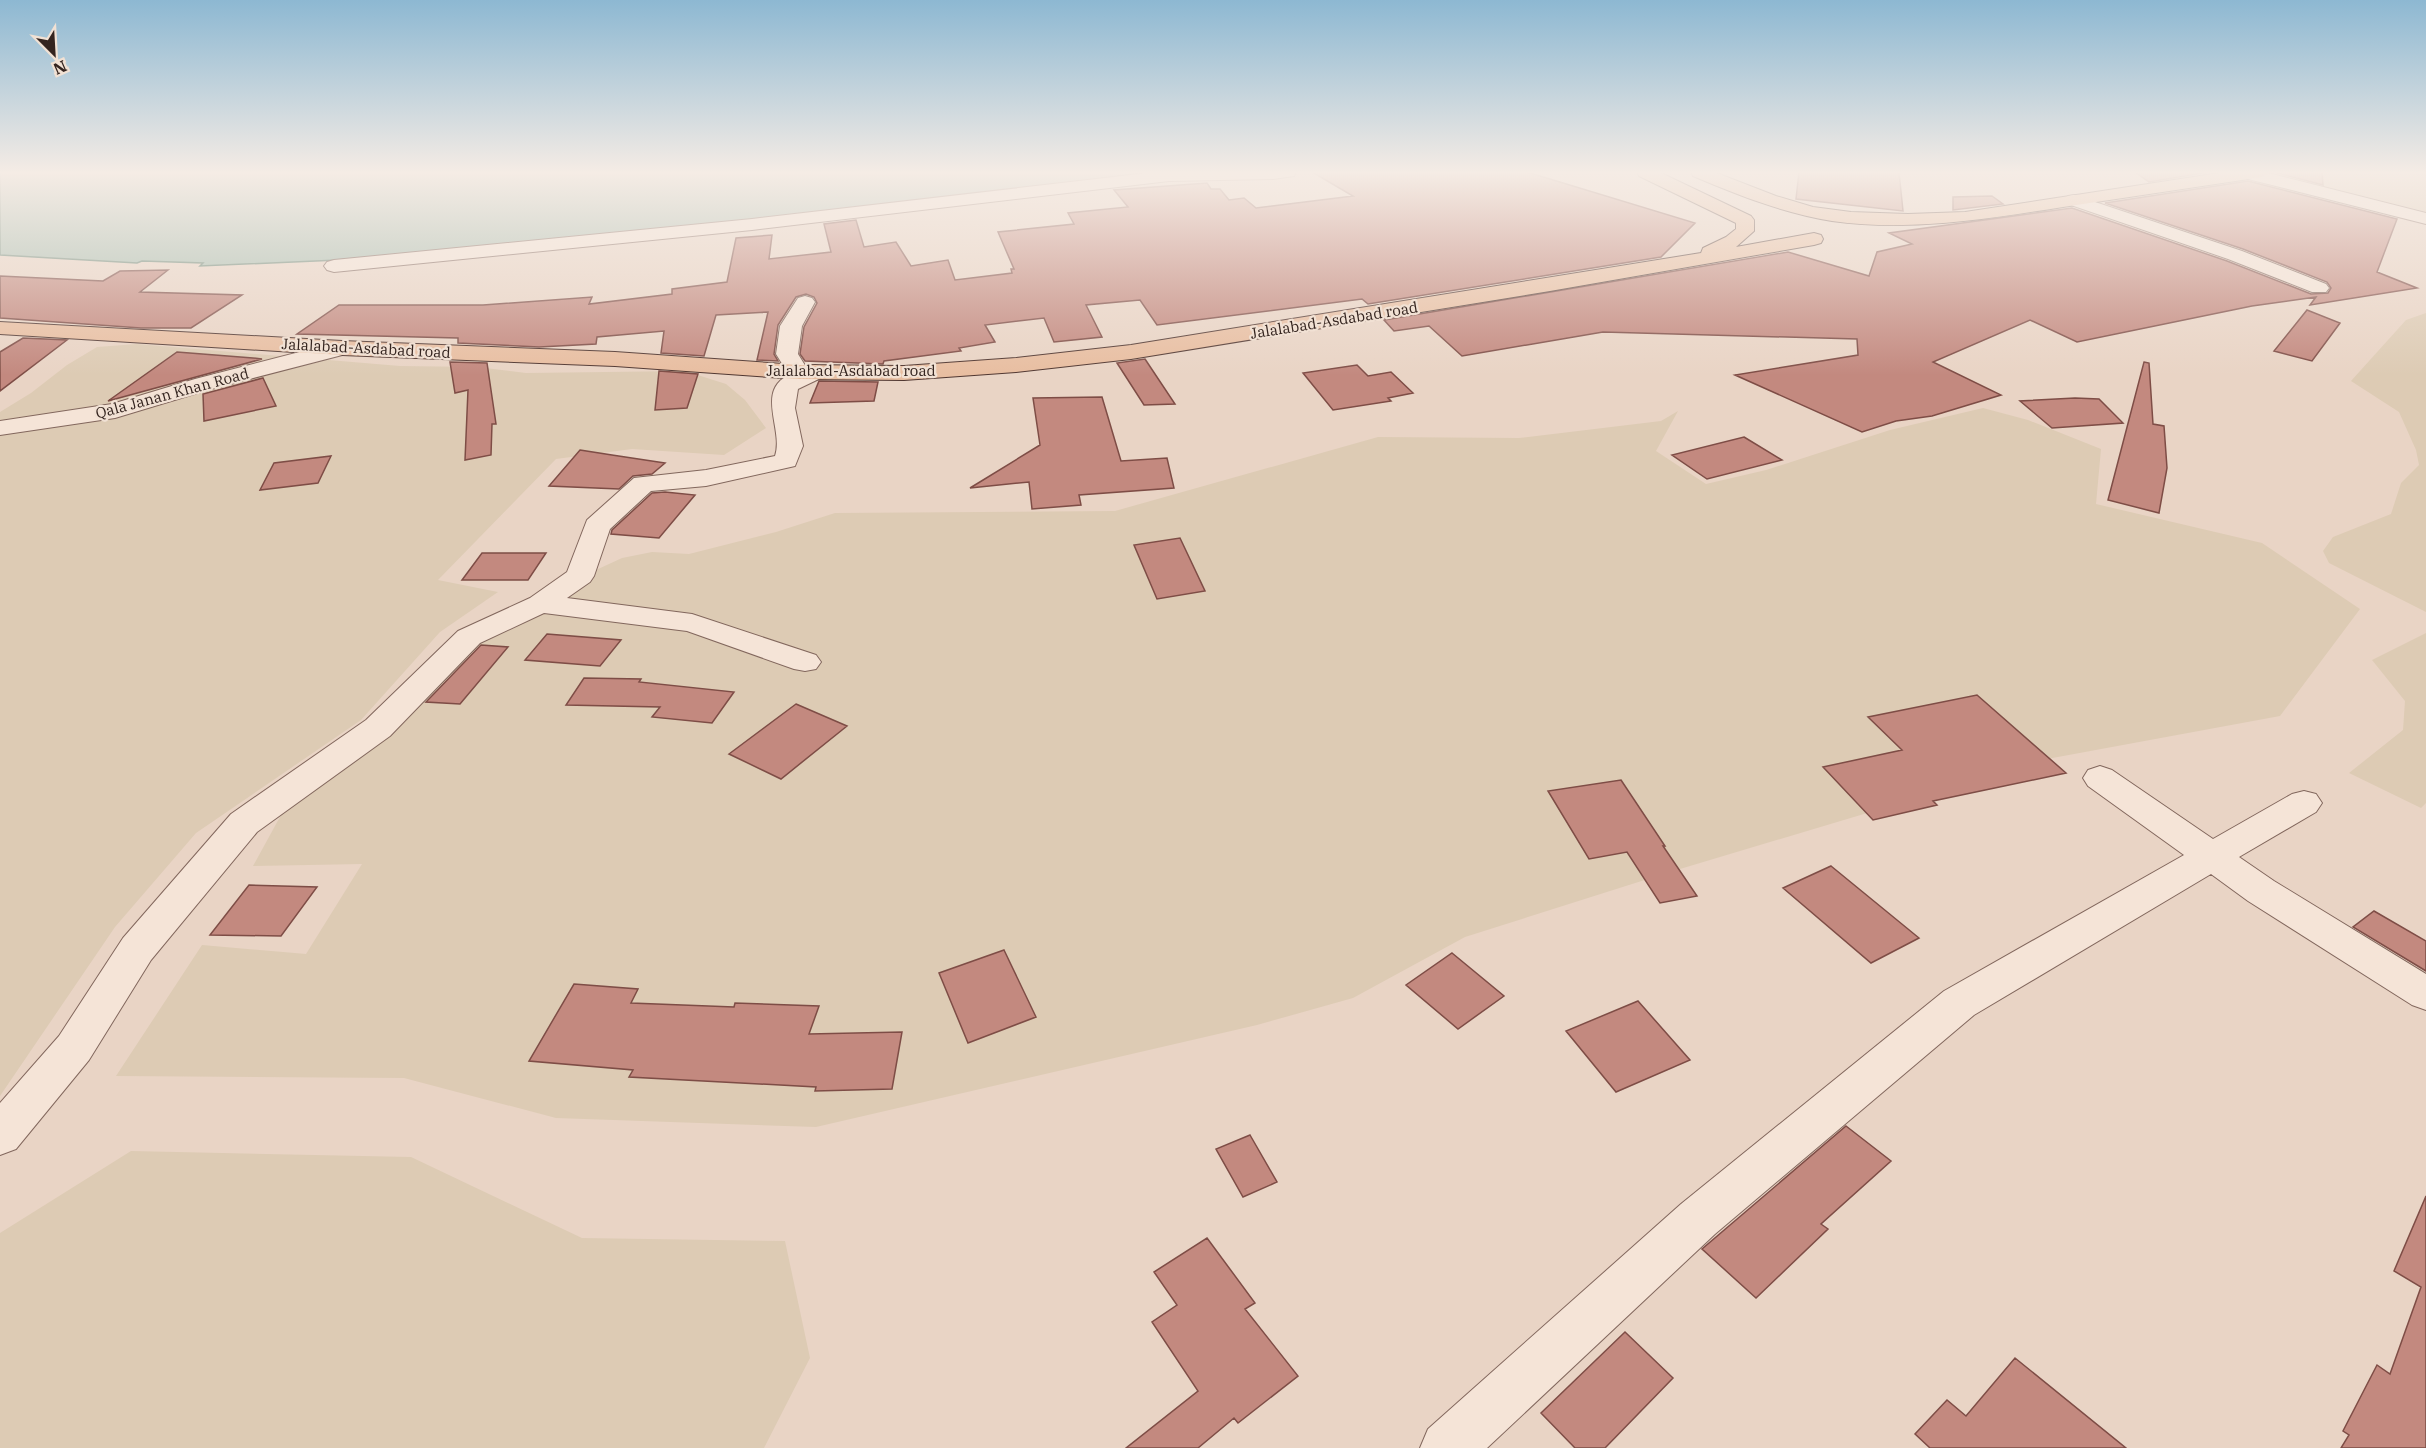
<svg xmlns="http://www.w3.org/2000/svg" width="2426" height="1448" font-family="'IBM Plex Serif',serif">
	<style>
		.farmland { fill: #ddcbb4 }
		.water { fill: #a6bdb0; stroke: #6e8a7b; stroke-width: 1.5 }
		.building { fill: #c3897f; stroke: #7e4d46; stroke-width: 1.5 }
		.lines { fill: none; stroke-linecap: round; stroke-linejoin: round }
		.minor-casing { stroke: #82675d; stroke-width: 2 }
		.major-casing { stroke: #503731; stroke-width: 2 }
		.minor { fill: #f5e4d7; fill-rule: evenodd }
		.major { fill: #e8bea1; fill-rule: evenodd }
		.labels { text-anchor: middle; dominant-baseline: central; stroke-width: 4.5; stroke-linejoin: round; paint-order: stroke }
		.far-street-label { font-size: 15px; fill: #34241f; stroke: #f1e1d4 }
	</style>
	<rect width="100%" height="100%" fill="#e9d4c5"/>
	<!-- farmland -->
	<path class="farmland" d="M 2332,172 L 2426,172 L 2426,217 L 2282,183 Z
		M 2426,313 L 2426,612 L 2329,563 L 2323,551 L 2333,537 L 2391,514 L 2401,483 L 2419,465 L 2416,450 L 2399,412 L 2351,381 L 2406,320 Z
		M 137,344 L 400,366 L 477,367 L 526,373 L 685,371 L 726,384 L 745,400 L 766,428 L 724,455 L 632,449 L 556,459 L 438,580 L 498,592 L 440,632 L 361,720 L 196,833 L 115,927 L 0,1096 L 0,412 L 31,393 L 67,365 L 97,347 Z
		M 1983,408 L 2028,420 L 2101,449 L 2096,504 L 2262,543 L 2360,609 L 2280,716 L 2047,759 L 1670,872 L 1465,937 L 1353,998 L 1257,1025 L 816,1127 L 556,1118 L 404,1078 L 116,1076 L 202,945 L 306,954 L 362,864 L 253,866 L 281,815 L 470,645 L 570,582 L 622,558 L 652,552 L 689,554 L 776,532 L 835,513 L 1115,511 L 1378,437 L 1519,438 L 1661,421 L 1678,411 L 1656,451 L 1706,484 L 1766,470 L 1890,430 Z
		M 2426,633 L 2426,803 L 2421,808 L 2349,773 L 2403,730 L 2405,701 L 2372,660 Z
		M 131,1151 L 411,1157 L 582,1238 L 785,1241 L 810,1358 L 764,1448 L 0,1448 L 0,1233 Z"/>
	<!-- water -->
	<path class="water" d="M 0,172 L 1149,172 L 890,207 L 338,260 L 200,266 L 203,263 L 142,261 L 137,263 L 0,255 Z"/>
	<!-- building -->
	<path class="building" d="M 1312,172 L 1527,172 L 1695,223 L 1661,257 L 1368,304 L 1362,299 L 1157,325 L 1140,300 L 1086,305 L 1102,337 L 1054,342 L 1044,318 L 985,325 L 995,342 L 959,348 L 961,351 L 884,361 L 883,364 L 805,361 L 800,354 L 804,327 L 817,303 L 814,297 L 806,294 L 796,297 L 778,325 L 774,354 L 778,361 L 757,360 L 768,312 L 716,315 L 704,356 L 661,353 L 664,331 L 597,337 L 596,344 L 539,347 L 458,343 L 458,338 L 297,334 L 339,305 L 483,305 L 592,297 L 589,304 L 672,294 L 672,289 L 727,282 L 736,238 L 772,235 L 769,259 L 831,252 L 824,224 L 856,220 L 864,247 L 896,242 L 911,266 L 948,260 L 955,280 L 1012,273 L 1011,269 L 1014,269 L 998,232 L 1074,224 L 1068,213 L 1128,207 L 1114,190 L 1207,183 L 1211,189 L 1220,189 L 1229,200 L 1244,198 L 1256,208 L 1353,196 Z
		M 1799,172 L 1899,172 L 1903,211 L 1796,199 Z
		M 2135,172 L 2209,172 L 2149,182 Z
		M 2274,172 L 2322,172 L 2323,185 Z
		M 2248,181 L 2397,219 L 2377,272 L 2417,288 L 2310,305 L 2316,297 L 2252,306 L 2077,342 L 2030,320 L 1933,362 L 2001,395 L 1932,416 L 1896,421 L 1862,432 L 1735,375 L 1858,355 L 1857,339 L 1603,332 L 1462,356 L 1429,326 L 1394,331 L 1384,320 L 1788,252 L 1869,276 L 1877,252 L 1912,244 L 1889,233 L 2072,208 L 2227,261 L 2311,294 L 2328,293 L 2331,288 L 2327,282 L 2243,249 L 2105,203 Z
		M 1992,196 L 2003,204 L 1953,210 L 1953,197 Z
		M 168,270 L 140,292 L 242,295 L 191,328 L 141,328 L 0,318 L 0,276 L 103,281 L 120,271 Z
		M 2307,310 L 2340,323 L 2312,361 L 2274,351 Z
		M 23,338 L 67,340 L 0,391 L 0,352 Z
		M 177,352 L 253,358 L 262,359 L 108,401 Z
		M 1145,359 L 1175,404 L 1144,405 L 1117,363 Z
		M 450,362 L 487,363 L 496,424 L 492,424 L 491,455 L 465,460 L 468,390 L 455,393 Z
		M 2144,362 L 2149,363 L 2153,424 L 2164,426 L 2167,468 L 2159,513 L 2108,500 Z
		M 1357,365 L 1368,376 L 1391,372 L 1413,393 L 1388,398 L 1391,401 L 1333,410 L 1303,373 Z
		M 659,371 L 698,374 L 687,408 L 655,410 Z
		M 263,378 L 276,406 L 204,421 L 203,394 Z
		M 819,381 L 878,382 L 874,401 L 810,403 Z
		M 1102,397 L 1121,461 L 1167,458 L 1174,488 L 1079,495 L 1081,505 L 1032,509 L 1029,482 L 970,488 L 1040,445 L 1033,398 Z
		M 2075,398 L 2099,399 L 2123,423 L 2052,428 L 2020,401 Z
		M 1744,437 L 1782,460 L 1707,479 L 1672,455 Z
		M 580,450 L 612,455 L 665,463 L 652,474 L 633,476 L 619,489 L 549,486 Z
		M 331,456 L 318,483 L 260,490 L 274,463 Z
		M 665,492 L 695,495 L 659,538 L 611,534 L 612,530 L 652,493 Z
		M 1180,538 L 1205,591 L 1157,599 L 1134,545 Z
		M 482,553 L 546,553 L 528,580 L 462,580 Z
		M 547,634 L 621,640 L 600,666 L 525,660 Z
		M 481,645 L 508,647 L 460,704 L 426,702 Z
		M 584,678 L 641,679 L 639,682 L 734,692 L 712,723 L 652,717 L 660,707 L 566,705 Z
		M 1977,695 L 2066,773 L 1933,801 L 1937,805 L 1873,820 L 1823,767 L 1902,750 L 1868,717 Z
		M 796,704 L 847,726 L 781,779 L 729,754 Z
		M 1621,780 L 1665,846 L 1663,846 L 1697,896 L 1660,903 L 1627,852 L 1589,859 L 1548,791 Z
		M 1831,866 L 1919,938 L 1871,963 L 1783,888 Z
		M 249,885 L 317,887 L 281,936 L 210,935 Z
		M 2374,911 L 2426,941 L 2426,971 L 2353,927 Z
		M 1004,950 L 1036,1017 L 968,1043 L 939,973 Z
		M 1452,953 L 1504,996 L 1458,1029 L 1406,985 Z
		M 574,984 L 638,989 L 631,1003 L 734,1007 L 735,1003 L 819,1006 L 809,1034 L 902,1032 L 892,1089 L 815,1091 L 816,1087 L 629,1077 L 633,1070 L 529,1061 Z
		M 1638,1001 L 1690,1060 L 1616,1092 L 1566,1031 Z
		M 1846,1126 L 1891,1161 L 1821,1224 L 1828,1229 L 1756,1298 L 1702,1249 Z
		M 1250,1135 L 1277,1182 L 1243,1197 L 1216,1149 Z
		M 2426,1196 L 2426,1448 L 2341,1448 L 2349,1435 L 2343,1431 L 2377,1365 L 2390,1374 L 2421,1287 L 2394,1271 Z
		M 1207,1238 L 1255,1303 L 1245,1309 L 1298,1376 L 1238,1423 L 1234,1418 L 1198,1448 L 1126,1448 L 1198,1391 L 1152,1322 L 1177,1305 L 1154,1272 Z
		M 1625,1332 L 1673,1378 L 1605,1448 L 1575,1448 L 1541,1413 Z
		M 2015,1358 L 2126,1448 L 1930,1448 L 1915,1434 L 1947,1400 L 1966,1416 Z"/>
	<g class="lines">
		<defs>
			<path id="minor" d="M 1157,172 L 1296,172 L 1294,176 L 1273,179 L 1169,181 L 752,230 L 334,272 L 327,270 L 324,266 L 327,262 L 334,260 L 752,219 Z
				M 2243,172 L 2264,172 L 2426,213 L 2426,224 L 2244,178 Z
				M 2074,195 L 2242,251 L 2326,284 L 2329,288 L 2326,292 L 2312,292 L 2228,259 L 2068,204 L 2065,200 L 2068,196 Z
				M 805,296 L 812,298 L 815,302 L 802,326 L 798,354 L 806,367 L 815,365 L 823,367 L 826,372 L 823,377 L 798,389 L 795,408 L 803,446 L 795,466 L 706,486 L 651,491 L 610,529 L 594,576 L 590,582 L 567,598 L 692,614 L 816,655 L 821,662 L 816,669 L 805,671 L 794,669 L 687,631 L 544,613 L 480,643 L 390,736 L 257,832 L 151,960 L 89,1060 L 16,1149 L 0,1155 L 0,1103 L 59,1036 L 123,938 L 231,814 L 366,720 L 458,631 L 530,598 L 567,572 L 587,520 L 634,478 L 706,470 L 775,456 C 784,430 755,391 789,375 L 776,354 L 780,326 L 798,298 Z
				M 342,341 L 350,343 L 353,348 L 350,353 L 211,389 L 115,418 L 0,435 L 0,421 L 112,404 L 195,379 Z
				M 2100,766 L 2112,770 L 2213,839 L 2292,794 L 2304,791 L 2316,794 L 2322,803 L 2316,812 L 2239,857 L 2274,881 L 2426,974 L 2426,1010 L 2412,1005 L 2248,901 L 2211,874 L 1974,1015 L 1715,1234 L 1487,1448 L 1420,1448 L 1428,1429 L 1681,1204 L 1944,991 L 2184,855 L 2088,786 L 2083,778 L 2088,770 Z"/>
			<path id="major" d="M 1637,172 L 1659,172 L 1751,216 L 1754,220 L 1754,231 L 1736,247 L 1814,233 L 1821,235 L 1823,239 L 1821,243 L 1814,245 L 1550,291 L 1131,359 L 1016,372 L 904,380 L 798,379 L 615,366 L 342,355 L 0,334 L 0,322 L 342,341 L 615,352 L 798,365 L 904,366 L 1016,358 L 1131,345 L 1701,253 L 1703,248 L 1726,237 L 1736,229 L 1736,223 L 1639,176 Z
				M 1691,172 L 1714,172 L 1776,196 L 1813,207 L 1851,212 L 1908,214 L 1965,212 L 2226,172 L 2270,172 L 2262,177 C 2196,187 2129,197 2063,207 C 1986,219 1910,232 1832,221 C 1783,213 1738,195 1693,176 Z"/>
		</defs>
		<!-- minor casing -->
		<use href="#minor" class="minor-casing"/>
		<!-- major casing -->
		<use href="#major" class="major-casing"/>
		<!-- minor -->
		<use href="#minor" class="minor"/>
		<!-- major -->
		<use href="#major" class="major"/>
	</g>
	<!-- sky -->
	<linearGradient id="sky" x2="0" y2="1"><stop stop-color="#8db8d2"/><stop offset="0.46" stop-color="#f5ece5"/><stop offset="1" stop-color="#f5ece5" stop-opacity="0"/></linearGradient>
	<rect width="2426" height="375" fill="url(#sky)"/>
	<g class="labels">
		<!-- far-street labels -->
		<g class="far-street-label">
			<text transform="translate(1334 320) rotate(-9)">Jalalabad-Asdabad road</text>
			<text transform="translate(366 348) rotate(3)">Jalalabad-Asdabad road</text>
			<text x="851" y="370">Jalalabad-Asdabad road</text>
			<text transform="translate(172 393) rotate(-15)">Qala Janan Khan Road</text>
		</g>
	</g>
	<!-- north arrow -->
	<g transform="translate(54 54) rotate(156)" stroke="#f1e1d4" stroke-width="4.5" paint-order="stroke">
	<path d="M0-4.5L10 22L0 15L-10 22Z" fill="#34241f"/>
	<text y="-9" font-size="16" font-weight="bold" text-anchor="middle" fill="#34241f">N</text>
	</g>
</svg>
